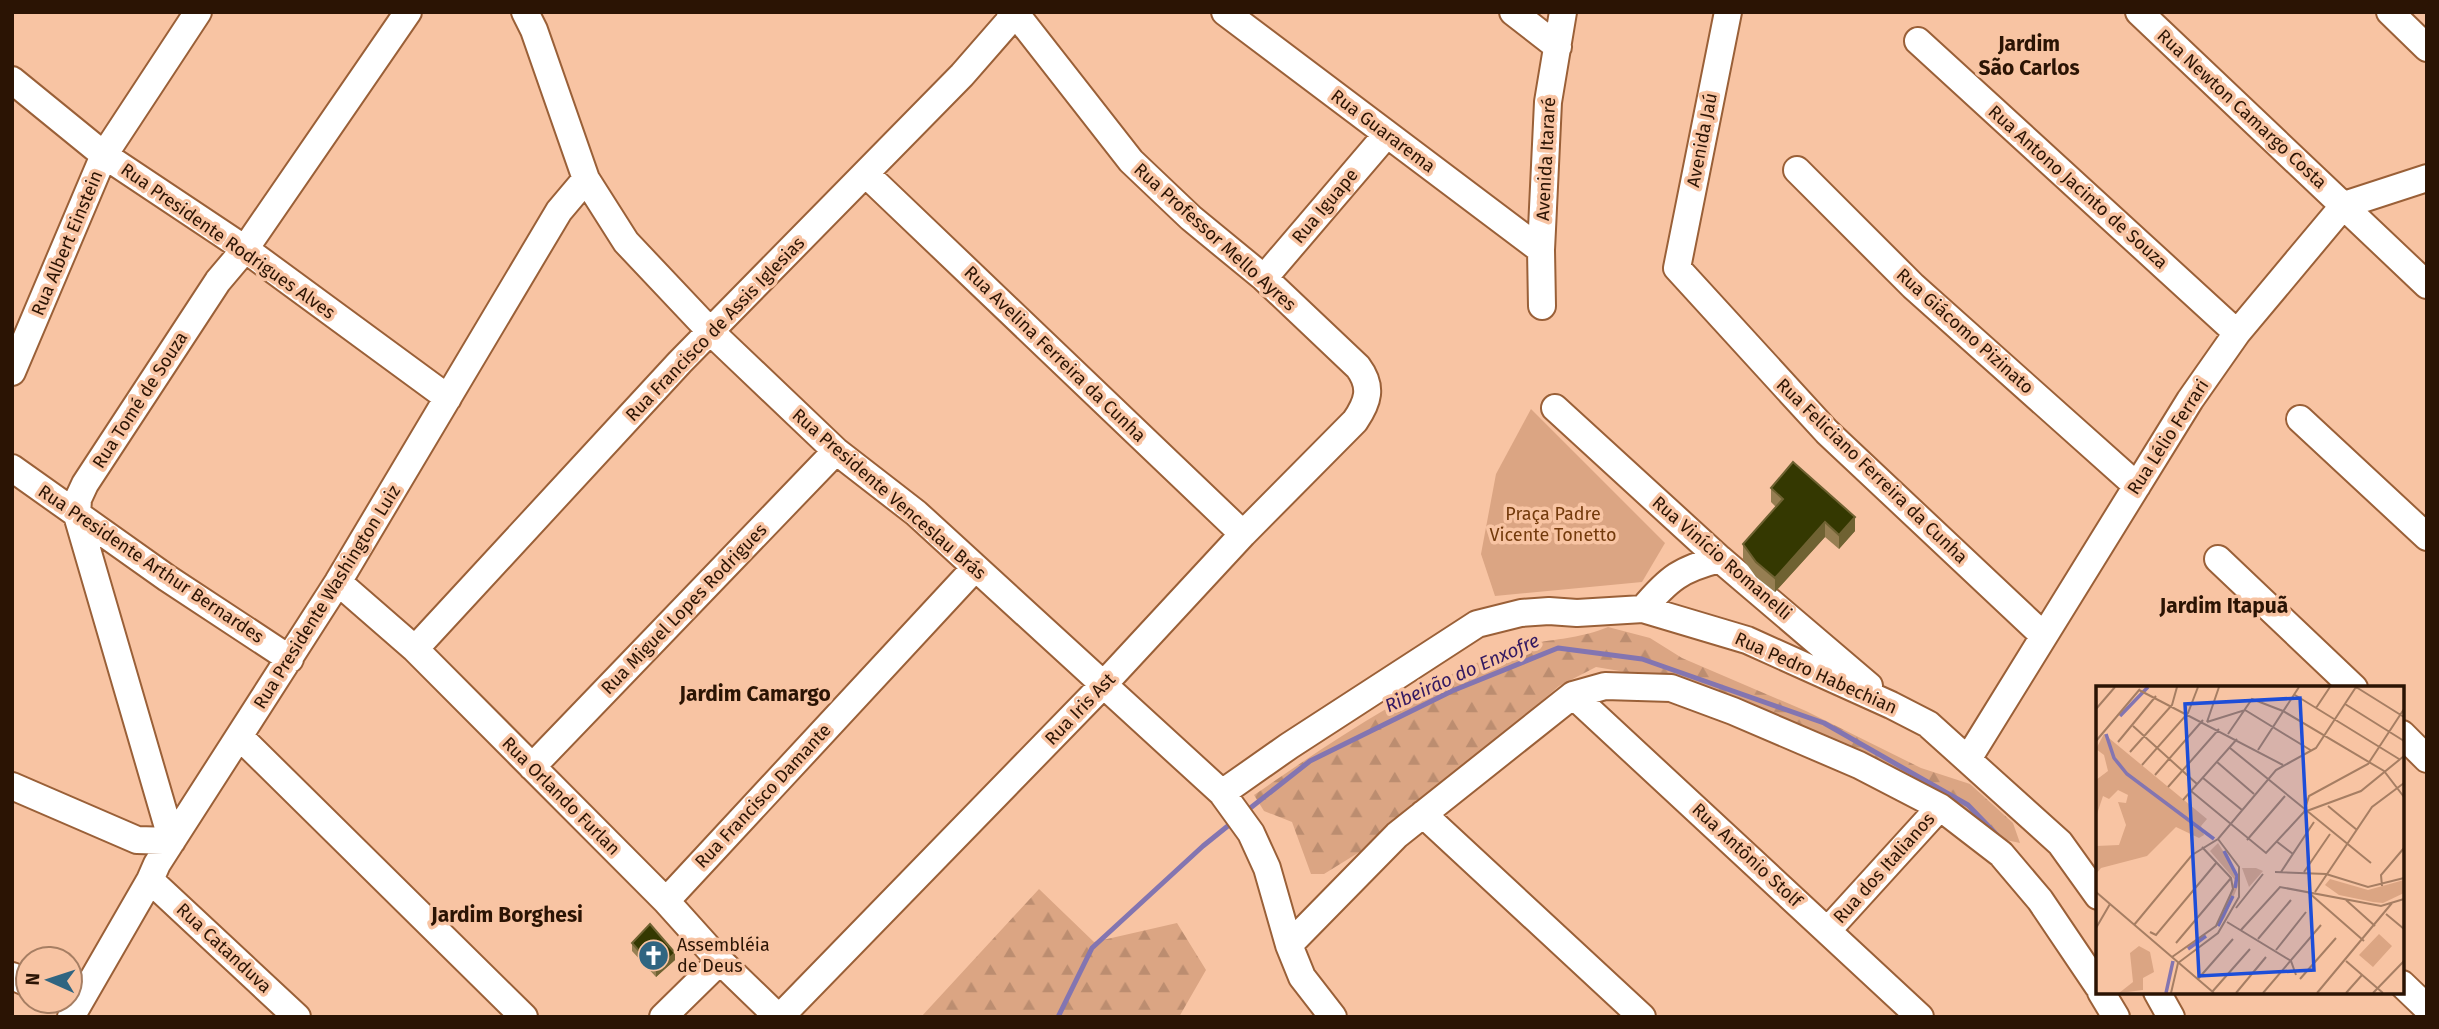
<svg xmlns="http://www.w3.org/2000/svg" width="2439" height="1029" font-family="'Fira Sans',sans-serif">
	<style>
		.green { fill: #dba583 }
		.forest { fill: url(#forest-firs) }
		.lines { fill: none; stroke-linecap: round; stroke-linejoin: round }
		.stream { stroke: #8375b1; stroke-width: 5 }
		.minor-casing { stroke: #9a6038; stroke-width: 30 }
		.minor { stroke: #fff; stroke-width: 26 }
		.wall { fill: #967e52 }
		.shaded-wall { fill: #6f6232 }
		.building { fill: #343801; stroke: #6f6232; stroke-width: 2 }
		.labels { text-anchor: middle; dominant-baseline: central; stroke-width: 7; stroke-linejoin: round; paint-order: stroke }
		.street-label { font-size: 18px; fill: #2b1404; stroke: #f8c4a3 }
		.park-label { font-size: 18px; fill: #733a0b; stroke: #f8c4a3 }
		.poi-label { font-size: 18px; fill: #2b1404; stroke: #f8c4a3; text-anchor: start }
		.water-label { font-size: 19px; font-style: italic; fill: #321861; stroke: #f8c4a3 }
		.quarter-label { font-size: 21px; font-weight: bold; fill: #2b1404; stroke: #f8c4a3 }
		.inset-river { fill: none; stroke: #8375b1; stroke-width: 3.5 }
		.inset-road { fill: none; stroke: #a67e63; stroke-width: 2 }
		.view { fill: #1d4ed8; fill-opacity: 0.15; stroke: #1d4ed8; stroke-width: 3.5 }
		.inset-edge { fill: none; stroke: #2b1404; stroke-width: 3.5 }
	</style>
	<defs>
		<pattern id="forest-firs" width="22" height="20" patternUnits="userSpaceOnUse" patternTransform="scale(1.75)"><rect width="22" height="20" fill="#dba583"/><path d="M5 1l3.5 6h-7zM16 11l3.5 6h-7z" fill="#bc8d70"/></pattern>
	</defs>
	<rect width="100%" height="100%" fill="#f8c4a3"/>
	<!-- green -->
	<path class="green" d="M 1531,409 L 1665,543 L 1642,582 L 1495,596 L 1481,554 L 1496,474 Z"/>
	<!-- forest -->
	<path class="forest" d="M 1608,627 L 1650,638 L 1682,658 L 1806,711 L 1921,768 L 1970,784 L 2013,823 L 2020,843 L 1987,836 L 1673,680 L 1596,667 L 1559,686 L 1387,835 L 1324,874 L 1311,874 L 1292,822 L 1264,811 L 1254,795 C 1327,745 1398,696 1479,662 C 1497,655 1517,646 1535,643 C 1563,638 1580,638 1608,627 Z
		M 1039,889 L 1094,942 L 1177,923 L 1206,970 L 1179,1017 L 921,1017 Z"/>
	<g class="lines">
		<!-- stream -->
		<path class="stream" d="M 1244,813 L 1310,761 L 1452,691 L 1558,648 L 1642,659 L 1824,723 L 1968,805 L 1999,837
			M 1058,1017 L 1092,948 L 1203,846 L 1234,821"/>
		<defs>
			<path id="minor" d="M 525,12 L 534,30 L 586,179 L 626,242 L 711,332 L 836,451 L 916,513 L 1222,793 L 1251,833 L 1267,868 L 1289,945 L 1302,977 L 1333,1017
				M 1225,12 L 1541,250
				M 1513,12 L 1558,47
				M 1728,12 L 1677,268 L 1827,432 L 2044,636
				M 2139,12 L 2427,285
				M 2390,12 L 2427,48
				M 1918,41 L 2237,333
				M 12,80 L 104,155 L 245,249 L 448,398
				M 1797,170 L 1913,286 L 2137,486
				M 866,174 L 1243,534
				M 1264,278 L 1387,134
				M 1542,306 L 1541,250 L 1548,102 L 1563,12
				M 12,372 L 104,155 L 198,12
				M 1555,408 L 1720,559 L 1869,686
				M 2300,419 L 2427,537
				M 12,468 L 167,578 L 290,659
				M 2218,559 L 2354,688
				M 338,582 L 415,649 L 666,901 L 720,961 L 778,1017
				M 1643,609 C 1669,578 1681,569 1720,559
				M 415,649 L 680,362 L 962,75 L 1017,12
				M 1573,695 L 1920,1017
				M 2402,734 L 2427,759
				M 240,737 L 524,1017
				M 1968,759 L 2190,400 L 2237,333 L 2344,205 L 2427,178
				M 532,767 L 836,451
				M 12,786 L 137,840 L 172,841 L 77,515 L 78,499 L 85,484 L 218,281 L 245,249 L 408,12
				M 1222,793 L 1289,746 L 1477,624 L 1521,613 L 1549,611 L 1577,613 L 1643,609 L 1747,640 L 1891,705 L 1928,724 L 2060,843 L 2098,896
				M 1423,814 L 1642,1017
				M 150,880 L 297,1017
				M 666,901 L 975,568
				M 1828,930 L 1940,807
				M 1289,945 L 1397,835 L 1573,695 L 1605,686 L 1671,688 L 1733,711 L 1859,765 L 1940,807 L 2001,854 L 2040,900 L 2098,986
				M 12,976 L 28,983
				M 2402,984 L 2427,1008
				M 2101,992 L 2116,1017
				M 2157,992 L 2171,1017
				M 71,1017 L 150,880 L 157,864 L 338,582 L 559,211 L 586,179
				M 663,1017 L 720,961
				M 780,1017 L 1103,685 L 1243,534 L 1355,421 C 1368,402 1373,387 1358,367 L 1264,278 L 1191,218 L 1131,161 L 1016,14 L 1010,12"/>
		</defs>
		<!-- minor casing -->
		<use href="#minor" class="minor-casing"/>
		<!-- minor -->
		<use href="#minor" class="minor"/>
	</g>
	<!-- wall -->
	<path class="wall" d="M 1771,488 L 1855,531 L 1839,549 L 1825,537 L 1775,592 L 1756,577 L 1743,559 L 1743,544 L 1776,507 L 1771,502 Z
		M 632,943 L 675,960 L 656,977 L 632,951 Z"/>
	<!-- shaded-wall -->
	<path class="shaded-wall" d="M 1855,517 L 1855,531 L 1839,549 L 1839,535 Z
		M 1825,522 L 1825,537 L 1775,592 L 1775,578 Z
		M 675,953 L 675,960 L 656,977 L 656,970 Z"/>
	<!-- building -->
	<path class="building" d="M 1793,462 L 1855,517 L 1839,535 L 1825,522 L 1775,578 L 1756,562 L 1743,544 L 1783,499 L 1771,488 Z
		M 650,924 L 675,953 L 656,970 L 632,943 Z"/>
	<!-- icons -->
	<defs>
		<symbol id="church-disc" viewBox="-11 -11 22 22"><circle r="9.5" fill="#306581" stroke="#f8c4a3"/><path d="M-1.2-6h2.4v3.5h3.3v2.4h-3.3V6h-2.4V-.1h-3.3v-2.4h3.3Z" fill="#fff"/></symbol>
	</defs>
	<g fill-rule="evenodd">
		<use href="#church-disc" x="636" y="938" width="35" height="35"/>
	</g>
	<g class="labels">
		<!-- street labels -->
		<g class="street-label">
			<text transform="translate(2242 109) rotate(43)">Rua Newton Camargo Costa</text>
			<text transform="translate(1383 131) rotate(37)">Rua Guararema</text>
			<text transform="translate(1702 140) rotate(-79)">Avenida Jaú</text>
			<text transform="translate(1546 159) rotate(-87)">Avenida Itararé</text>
			<text transform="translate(2078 187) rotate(42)">Rua Antono Jacinto de Souza</text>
			<text transform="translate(1325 206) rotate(-50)">Rua Iguape</text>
			<text transform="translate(1215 237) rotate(42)">Rua Professor Mello Ayres</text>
			<text transform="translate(228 241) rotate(35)">Rua Presidente Rodrigues Alves</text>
			<text transform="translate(67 243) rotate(-67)">Rua Albert Einstein</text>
			<text transform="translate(715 329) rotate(-46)">Rua Francisco de Assis Iglesias</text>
			<text transform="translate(1965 331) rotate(42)">Rua Giácomo Pizinato</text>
			<text transform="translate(1055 354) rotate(44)">Rua Avelina Ferreira da Cunha</text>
			<text transform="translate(140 400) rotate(-57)">Rua Tomé de Souza</text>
			<text transform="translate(2168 437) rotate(-57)">Rua Lélio Ferrari</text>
			<text transform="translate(1872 471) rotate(44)">Rua Feliciano Ferreira da Cunha</text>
			<text transform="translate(889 494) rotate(41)">Rua Presidente Venceslau Brás</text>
			<text transform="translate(1722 558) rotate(41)">Rua Vinício Romanelli</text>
			<text transform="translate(151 564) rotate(34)">Rua Presidente Arthur Bernardes</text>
			<text transform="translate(327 597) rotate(-58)">Rua Presidente Washington Luiz</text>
			<text transform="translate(684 609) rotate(-46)">Rua Miguel Lopes Rodrigues</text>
			<text transform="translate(1816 673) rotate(24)">Rua Pedro Habechian</text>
			<text transform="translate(1080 709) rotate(-46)">Rua Iris Ast</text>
			<text transform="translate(561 796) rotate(45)">Rua Orlando Furlan</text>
			<text transform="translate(763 796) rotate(-47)">Rua Francisco Damante</text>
			<text transform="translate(1747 855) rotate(43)">Rua Antônio Stolf</text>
			<text transform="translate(1884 868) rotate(-48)">Rua dos Italianos</text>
			<text transform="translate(224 948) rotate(43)">Rua Catanduva</text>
		</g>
		<!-- park labels -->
		<g class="park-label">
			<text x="1553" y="514">Praça Padre<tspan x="1553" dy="21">Vicente Tonetto</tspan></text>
		</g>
		<!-- poi labels -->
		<g class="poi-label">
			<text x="677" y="945">Assembléia<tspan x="677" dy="21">de Deus</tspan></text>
		</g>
		<!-- water labels -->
		<g class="water-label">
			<text transform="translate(1462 673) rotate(-24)">Ribeirão do Enxofre</text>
		</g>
		<!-- quarter labels -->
		<g class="quarter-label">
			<text x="2029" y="44">Jardim<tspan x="2029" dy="24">São Carlos</tspan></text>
			<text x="2224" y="606">Jardim Itapuã</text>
			<text x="755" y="694">Jardim Camargo</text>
			<text x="507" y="915">Jardim Borghesi</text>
		</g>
	</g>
	<!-- overview -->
	<g transform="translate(2096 686)">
		<rect width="308" height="308" fill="#f8c4a3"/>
		<path d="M 146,182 L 160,182 L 167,185 L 153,201 ZM 283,248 L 296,260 L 277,281 L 263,269 Z" fill="#dba583"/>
		<path d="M 8,48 L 111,133 L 105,140 L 108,149 L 103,152 L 80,141 L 51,170 L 5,182 L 0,188 L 0,160 L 23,159 L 30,139 L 22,116 L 30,117 L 32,109 L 22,104 L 13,113 L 7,110 L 0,131 L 0,94 L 12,85 L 8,69 L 0,63 ZM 122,157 L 141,187 L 142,200 L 129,231 L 122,242 L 139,194 L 114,165 ZM 234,193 L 272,204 L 308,194 L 308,207 L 287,217 L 277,216 L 243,209 L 229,199 ZM 43,260 L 54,266 L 58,286 L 47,292 L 47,304 L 23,307 L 37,296 L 34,267 Z" fill="#dba583"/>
		<path class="inset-river" d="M 24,30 L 52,1M 10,48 L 18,72 L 31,88 L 118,153M 128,165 L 141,190 L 139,202M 122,240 L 137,210M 92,263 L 110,250M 70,307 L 77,275"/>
		<path class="inset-road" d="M 260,1 L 308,31M 43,4 L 187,79M 199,9 L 303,73M 249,18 L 308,55M 220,22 L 234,1M 0,23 L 19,1M 111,36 L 149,24 L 216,65M 111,36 L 123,1M 37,40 L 101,98M 132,48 L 156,13 L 187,25 L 288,85 L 308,111M 0,55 L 44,3M 22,56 L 60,10M 134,62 L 275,177M 162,64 L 203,1M 34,66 L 76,19 L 81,1M 121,76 L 158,108M 46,79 L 92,27 L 102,1M 59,89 L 107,34M 107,92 L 146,124M 72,101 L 123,43M 95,105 L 170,167 L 208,126 L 213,110 L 272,78 L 308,23M 87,114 L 141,53M 232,120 L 261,144M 208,126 L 265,105 L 308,70M 151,154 L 189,110M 180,155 L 197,168M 179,186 L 230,188 L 272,201 L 308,192M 185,186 L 218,136M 208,186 L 234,148M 286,200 L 285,189 L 308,162M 0,206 L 118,307M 212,206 L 268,255M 219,206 L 276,121 L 308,97M 250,214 L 279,240M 140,222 L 167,188M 290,228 L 308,243M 131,236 L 195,275 L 200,289M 38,239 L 96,169 L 122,153 L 180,84 L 220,62 L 260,1M 0,242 L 14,218M 145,244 L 184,201 L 285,220 L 308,213M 54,246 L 60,249 L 121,176M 162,253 L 195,214M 80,257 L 135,192M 180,264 L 210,226M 76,271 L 120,240 L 137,203 L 135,192 L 106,161M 250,275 L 287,307M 102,293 L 137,253M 204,293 L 240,252M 116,306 L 154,263M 75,307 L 82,277 L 122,247 L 143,211 L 143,181 L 122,153M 140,307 L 170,271M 167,307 L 225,239M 221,307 L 296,217M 250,307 L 266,289M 277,307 L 308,275"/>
		<path class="view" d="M 204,12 L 218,284 L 103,290 L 89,18 Z"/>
		<rect width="308" height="308" class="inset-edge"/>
	</g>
	<!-- border -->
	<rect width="2439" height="1029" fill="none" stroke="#2b1404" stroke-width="28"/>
	<!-- north arrow -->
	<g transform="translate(49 980) rotate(273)"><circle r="33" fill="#f8c4a3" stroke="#a67e63" stroke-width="2"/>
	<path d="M0-5L12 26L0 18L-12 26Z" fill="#306581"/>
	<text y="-10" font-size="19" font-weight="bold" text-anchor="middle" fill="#2b1404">N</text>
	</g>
</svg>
